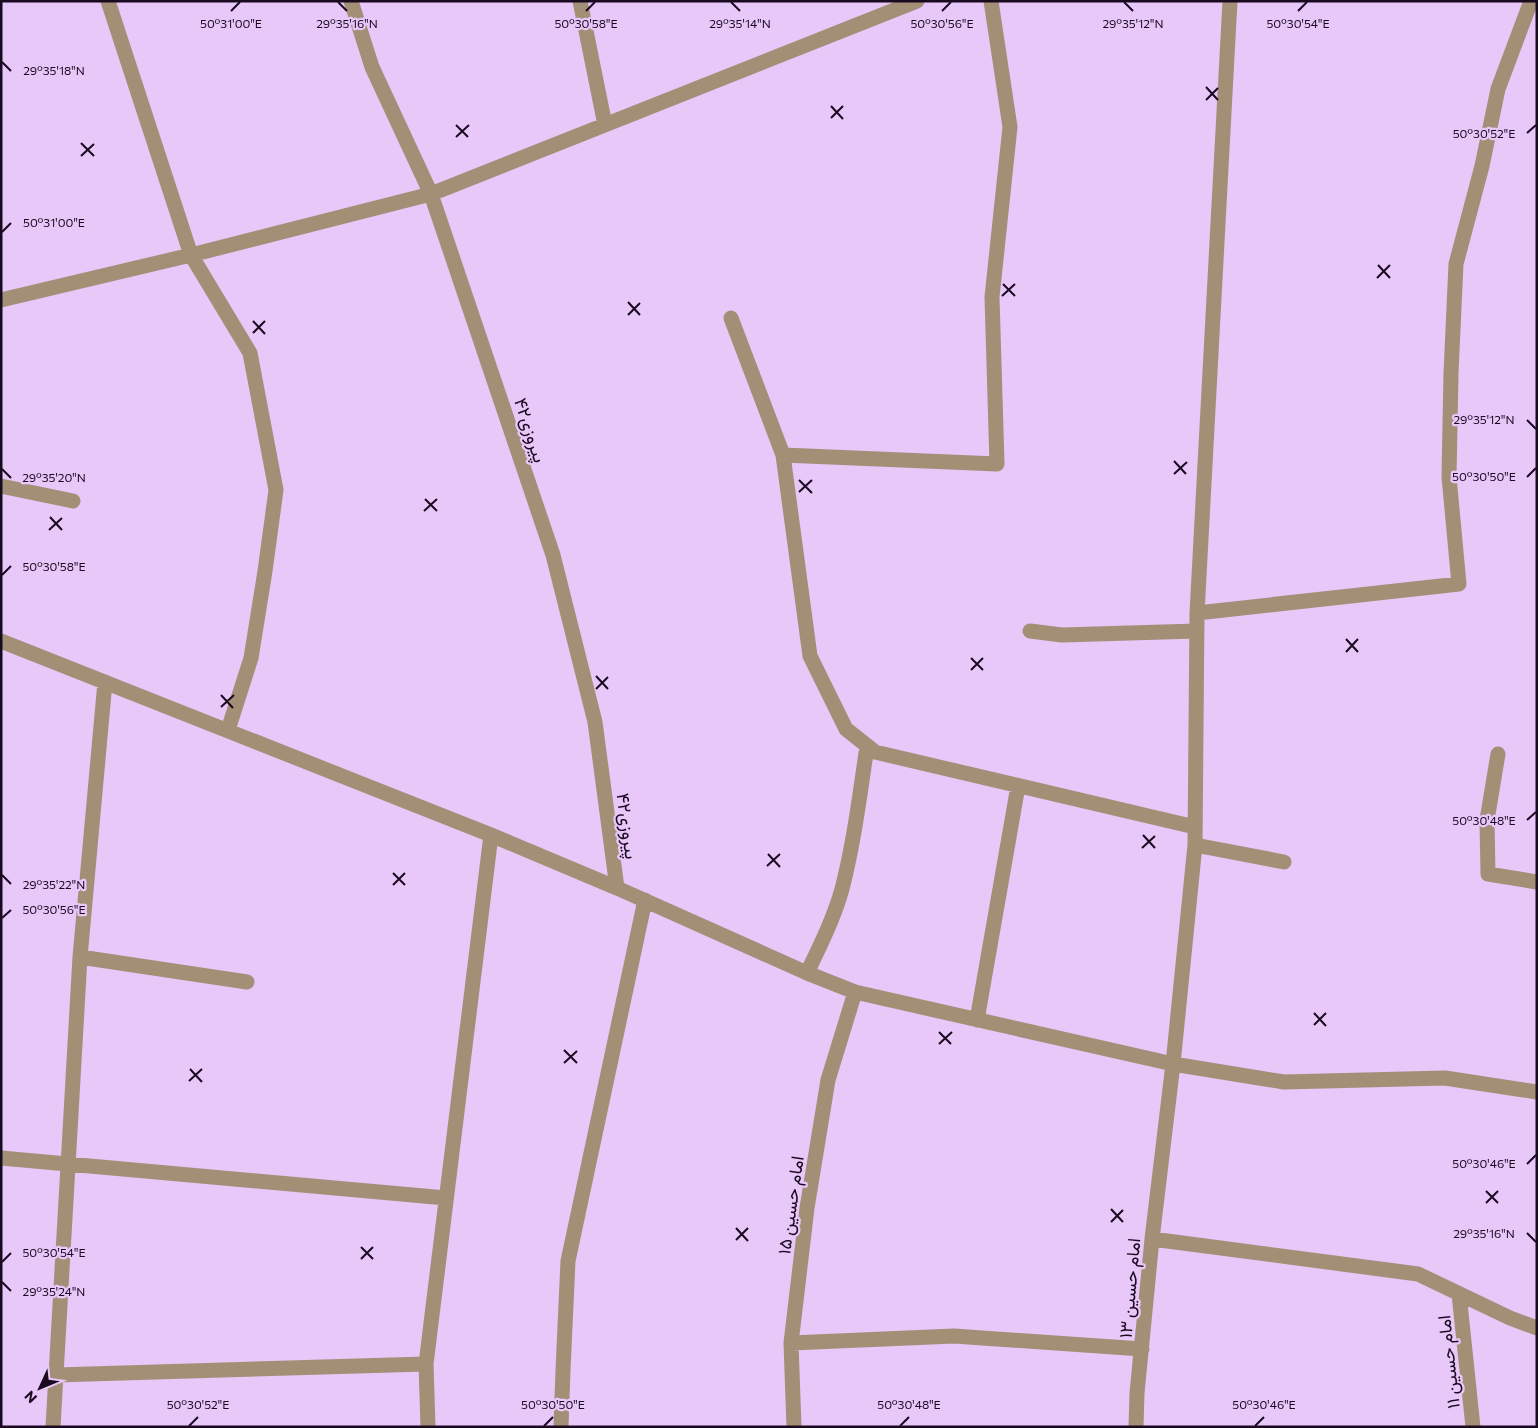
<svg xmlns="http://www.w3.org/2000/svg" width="1538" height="1428" font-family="Commissioner,Vazirmatn,sans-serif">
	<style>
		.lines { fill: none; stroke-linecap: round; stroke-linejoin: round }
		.minor { stroke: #a38f76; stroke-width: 15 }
		.ticks { fill: none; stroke: #190a20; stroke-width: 2 }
		.labels { text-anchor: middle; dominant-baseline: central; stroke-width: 4.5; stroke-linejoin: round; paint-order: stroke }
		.street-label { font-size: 18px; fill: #190a20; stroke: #e8c7f9 }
		.ticks-label { font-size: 12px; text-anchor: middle; fill: #190a20; stroke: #e8c7f9; stroke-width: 4.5; stroke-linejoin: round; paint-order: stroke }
	</style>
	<rect width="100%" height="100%" fill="#e8c7f9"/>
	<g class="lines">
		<!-- minor -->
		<path class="minor" d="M 108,1 L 191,255 L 250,353 L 276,490 L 265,571 L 251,658 L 228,730
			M 351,1 L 372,67 L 431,194 L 553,555 L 595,722 L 617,888
			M 580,1 L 605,125
			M 1,300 L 191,255 L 431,194 L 917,1
			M 731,318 L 783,455 L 810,656 L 846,729 L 875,752 L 1195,827
			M 783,455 L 997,464 L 992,297 L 1010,127 L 991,1
			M 1,486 L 73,501
			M 1197,613 L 1459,584 L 1449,477 L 1451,373 L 1456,264 L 1482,166 L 1498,89 L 1531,1
			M 1030,631 L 1062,635 L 1197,631
			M 1,641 L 491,835 L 617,888 L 807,973 L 855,992 L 1173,1064 L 1284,1082 L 1445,1078 L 1537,1092
			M 1498,754 L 1487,820 L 1488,874 L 1537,882
			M 1195,845 L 1284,862
			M 80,957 L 247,982
			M 807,973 C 820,946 834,918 842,889 C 854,842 860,794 867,746
			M 977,1020 L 1018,786
			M 1,1158 L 446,1198
			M 1152,1239 L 1418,1274 L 1510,1318 L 1537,1328
			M 1459,1294 L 1473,1427
			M 791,1343 L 954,1336 L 1142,1349
			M 56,1375 L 426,1364
			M 53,1427 L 80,957 L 105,682
			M 428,1427 L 426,1364 L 491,835
			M 561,1427 L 563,1370 L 568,1261 L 645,900
			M 794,1427 L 791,1343 L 807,1208 L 828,1080 L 855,992
			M 1136,1427 L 1137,1393 L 1152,1239 L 1173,1064 L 1195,845 L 1197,613 L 1230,1"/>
	</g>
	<!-- ticks -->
	<path class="ticks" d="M 338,2 L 347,11M 731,2 L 740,11M 1124,2 L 1133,11M 231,11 L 240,2M 586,11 L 595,2M 942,11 L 951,2M 1298,11 L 1307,2M 2,62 L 11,71M 1206,87 L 1218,100M 1206,100 L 1218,88M 831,106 L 843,119M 831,118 L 843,106M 456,125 L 468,137M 1527,133 L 1536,125M 456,137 L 469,125M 81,143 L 94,156M 81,156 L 94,144M 2,232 L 11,223M 1378,265 L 1390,278M 1377,278 L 1390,265M 1003,284 L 1015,296M 1002,296 L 1015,284M 628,302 L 640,315M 628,315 L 640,303M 253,321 L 265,334M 253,333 L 265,321M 1527,420 L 1536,429M 1174,461 L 1186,474M 2,469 L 11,478M 1174,474 L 1187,462M 1527,477 L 1536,468M 799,480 L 812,493M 799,492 L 812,480M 425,499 L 437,511M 424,511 L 437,499M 50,517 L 62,530M 49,530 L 62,518M 2,575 L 11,566M 1346,639 L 1358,652M 1346,652 L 1358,639M 971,658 L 983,670M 971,670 L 983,658M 596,676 L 608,689M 596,689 L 608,677M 221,695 L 233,708M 221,707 L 234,695M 1527,820 L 1536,812M 1143,835 L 1155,848M 1142,848 L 1155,836M 768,854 L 780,867M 767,866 L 780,854M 393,873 L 405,885M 2,875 L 11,884M 393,885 L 405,873M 2,918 L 11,910M 1314,1013 L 1326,1026M 1314,1025 L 1326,1013M 939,1032 L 951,1044M 939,1044 L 952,1032M 564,1050 L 577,1063M 564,1063 L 577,1051M 190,1069 L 202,1082M 189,1081 L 202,1069M 1527,1164 L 1536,1155M 1486,1191 L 1498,1203M 1486,1203 L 1498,1191M 1111,1209 L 1123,1222M 1111,1222 L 1123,1210M 736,1228 L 748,1241M 1527,1233 L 1536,1242M 736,1240 L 748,1228M 361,1247 L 373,1259M 361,1259 L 373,1247M 2,1262 L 11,1253M 2,1282 L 11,1291M 189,1426 L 198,1417M 544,1426 L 553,1417M 900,1426 L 909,1417M 1255,1426 L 1264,1417"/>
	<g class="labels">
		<!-- street labels -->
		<g class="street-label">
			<text transform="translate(531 430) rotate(72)">پیروزی۴۲</text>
			<text transform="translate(628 826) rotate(82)">پیروزی۴۲</text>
			<text transform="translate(790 1205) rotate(-82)">امام حسین ۱۵</text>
			<text transform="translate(1129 1288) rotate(-85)">امام حسین ۱۳</text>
			<text transform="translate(1448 1362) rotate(-96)">امام حسین ۱۱</text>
		</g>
	</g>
	<g class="ticks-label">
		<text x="231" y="28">50°31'00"E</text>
		<text x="586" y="28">50°30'58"E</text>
		<text x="942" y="28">50°30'56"E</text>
		<text x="1298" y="28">50°30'54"E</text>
		<text x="347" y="28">29°35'16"N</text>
		<text x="740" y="28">29°35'14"N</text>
		<text x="1133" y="28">29°35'12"N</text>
		<text x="54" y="75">29°35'18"N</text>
		<text x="1484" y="138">50°30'52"E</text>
		<text x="54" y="227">50°31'00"E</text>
		<text x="1484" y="424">29°35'12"N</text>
		<text x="1484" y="481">50°30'50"E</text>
		<text x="54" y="482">29°35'20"N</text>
		<text x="54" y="571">50°30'58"E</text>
		<text x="1484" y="825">50°30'48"E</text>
		<text x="54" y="889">29°35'22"N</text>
		<text x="54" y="914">50°30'56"E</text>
		<text x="1484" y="1168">50°30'46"E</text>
		<text x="1484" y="1238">29°35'16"N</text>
		<text x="54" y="1257">50°30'54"E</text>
		<text x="54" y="1296">29°35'24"N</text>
		<text x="198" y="1409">50°30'52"E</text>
		<text x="553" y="1409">50°30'50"E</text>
		<text x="909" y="1409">50°30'48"E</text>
		<text x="1264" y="1409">50°30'46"E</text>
	</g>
	<!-- border -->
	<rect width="1538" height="1428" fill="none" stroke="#190a20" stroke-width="5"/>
	<!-- north arrow -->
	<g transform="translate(40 1388) rotate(226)" stroke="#e8c7f9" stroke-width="4" paint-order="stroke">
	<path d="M0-4L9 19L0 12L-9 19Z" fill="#190a20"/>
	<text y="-8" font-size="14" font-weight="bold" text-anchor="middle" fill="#190a20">N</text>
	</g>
</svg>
